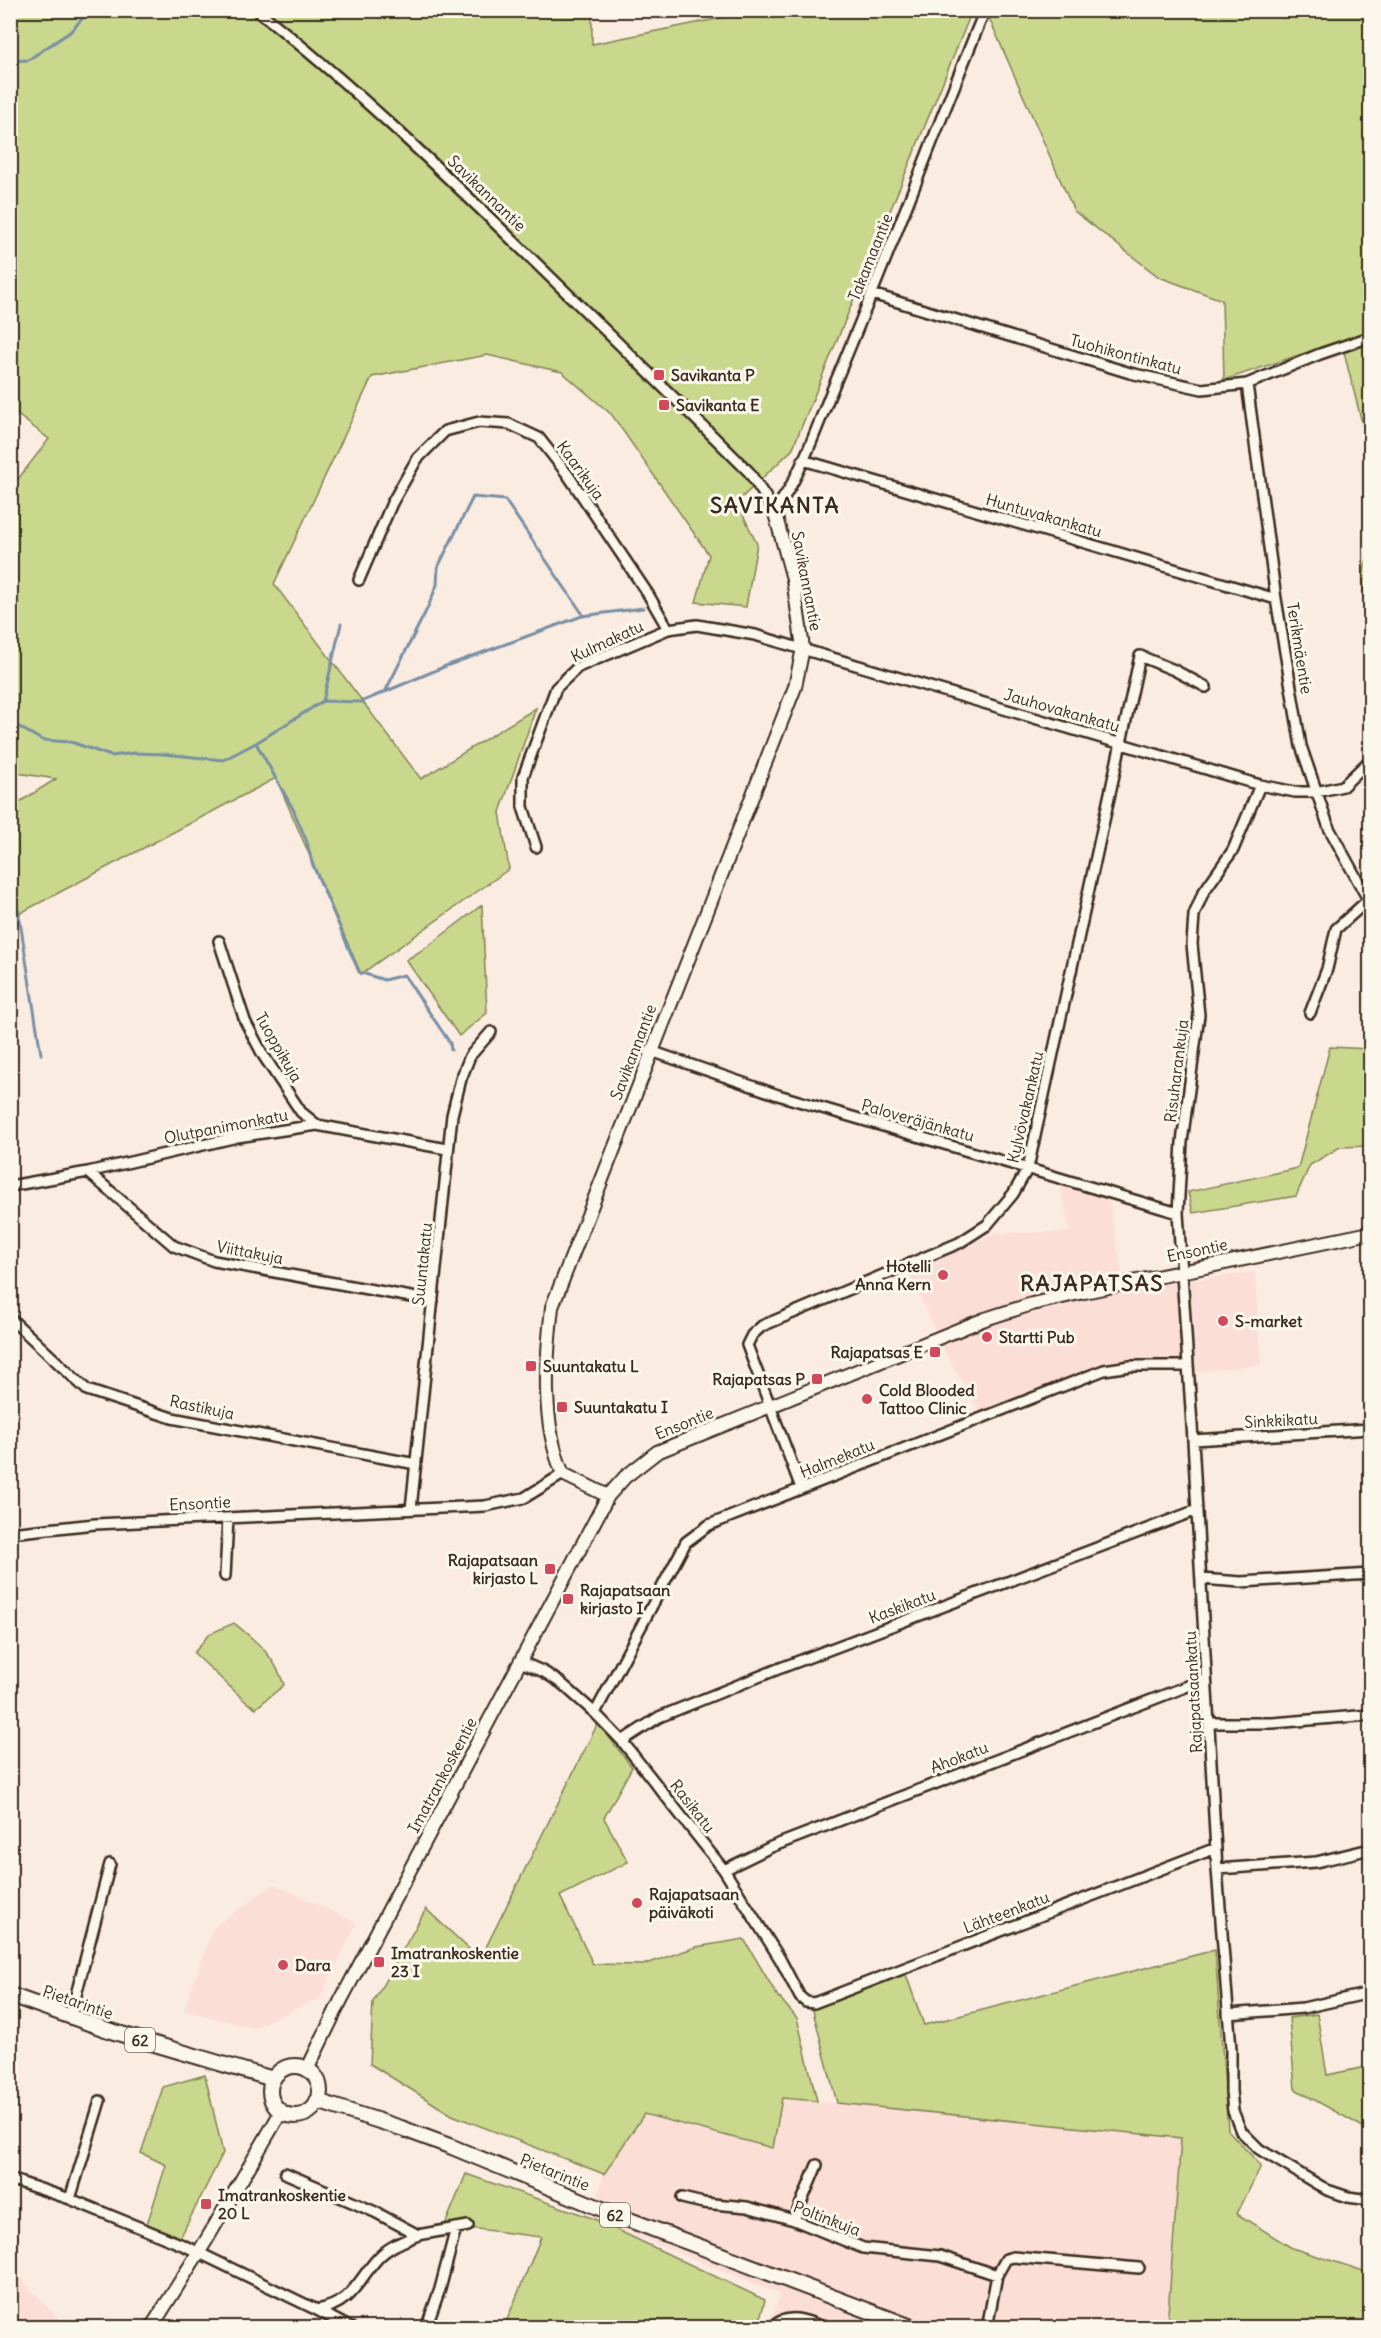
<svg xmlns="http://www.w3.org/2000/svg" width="1381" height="2338" font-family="Delius,sans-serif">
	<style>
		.built { fill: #fbded6 }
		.green { fill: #c9d88c; stroke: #828155; stroke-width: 1.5 }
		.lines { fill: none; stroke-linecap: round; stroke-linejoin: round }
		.stream { stroke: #788fa4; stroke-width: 3 }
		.street-casing { stroke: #3b2a1e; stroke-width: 14 }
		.secondary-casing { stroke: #3b2a1e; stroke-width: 16 }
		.primary-casing { stroke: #3b2a1e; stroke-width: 18 }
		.street { stroke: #fbf7ec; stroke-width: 9 }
		.secondary { stroke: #fbf7ec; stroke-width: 12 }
		.primary { stroke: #fbf7ec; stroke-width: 14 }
		.poi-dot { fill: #d1495b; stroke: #fbf7ec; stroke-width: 2 }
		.labels { text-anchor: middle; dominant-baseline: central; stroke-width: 6; stroke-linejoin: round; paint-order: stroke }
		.shield { fill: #fbf7ec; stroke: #75685c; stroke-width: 1.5 }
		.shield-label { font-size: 15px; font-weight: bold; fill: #3b2a1e }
		.street-label { font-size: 16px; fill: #3b2a1e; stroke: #fbf7ec }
		.poi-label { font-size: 16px; font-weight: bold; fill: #3b2a1e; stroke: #fbf7ec; text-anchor: start }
		.district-label { font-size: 22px; font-weight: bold; letter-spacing: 1.5px; fill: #3b2a1e; stroke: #fbf7ec }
	</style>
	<rect width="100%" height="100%" fill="#fbece2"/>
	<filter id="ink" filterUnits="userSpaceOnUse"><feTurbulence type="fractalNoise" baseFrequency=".0167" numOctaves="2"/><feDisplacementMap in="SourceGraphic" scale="12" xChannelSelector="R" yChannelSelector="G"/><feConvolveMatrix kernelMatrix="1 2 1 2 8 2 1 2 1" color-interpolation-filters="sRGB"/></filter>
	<g filter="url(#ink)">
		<!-- built -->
		<path class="built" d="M 1060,1184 L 1109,1200 L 1125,1289 L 1255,1272 L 1261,1365 L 1185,1373 L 1182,1360 L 1096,1367 L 981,1414 L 946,1354 L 909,1273 L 995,1233 L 1070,1232 Z
			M 274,1884 L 357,1923 L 320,1998 L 253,2028 L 184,2010 L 213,1928 Z
			M 782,2098 L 1181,2138 L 1166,2327 L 769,2327 L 780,2294 L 592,2218 L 604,2174 L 644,2114 L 772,2147 Z
			M 11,2267 L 66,2327 L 11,2327 Z"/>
		<!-- green -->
		<path class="green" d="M 785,10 L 972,11 L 792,450 L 737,502 L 757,544 L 746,607 L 696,602 L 709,555 L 612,415 L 562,372 L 487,355 L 372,377 L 274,584 L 421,779 L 536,708 L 500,812 L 509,869 L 361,974 L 276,778 L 11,918 L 10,808 L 56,779 L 11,772 L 11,488 L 49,439 L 11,410 L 11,11 L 592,11 L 592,44 L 741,14 Z
			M 986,11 L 1370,11 L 1370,454 L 1341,341 L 1224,380 L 1222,300 L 1159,277 L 1074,211 Z
			M 1370,548 L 1370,634 L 1365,638 L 1363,574 Z
			M 482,905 L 487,1013 L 459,1036 L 406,960 L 427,947 Z
			M 1330,1047 L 1370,1049 L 1370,1146 L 1340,1147 L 1310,1165 L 1296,1196 L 1193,1213 L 1188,1192 L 1298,1168 Z
			M 234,1623 C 256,1641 275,1656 284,1685 L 256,1708 L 246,1702 L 194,1653 L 209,1634 Z
			M 598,1723 L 632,1767 L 604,1818 L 628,1862 L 560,1896 L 593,1964 L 643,1965 L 696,1947 L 744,1939 L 777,1995 L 797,2018 L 817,2101 L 782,2098 L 773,2148 L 644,2114 L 604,2174 L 452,2115 L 370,2064 L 373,2002 L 426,1909 L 480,1959 Z
			M 1215,1950 L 1228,2130 L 1261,2166 L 1237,2214 L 1292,2248 L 1370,2273 L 1370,2327 L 1167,2327 L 1181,2138 L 837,2103 L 812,2007 L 905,1972 L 924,2025 Z
			M 1317,2014 L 1327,2075 L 1370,2066 L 1370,2131 L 1295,2089 L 1289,2018 Z
			M 205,2075 L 223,2153 L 180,2238 L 147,2224 L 166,2165 L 141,2153 L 163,2087 Z
			M 466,2174 L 592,2218 L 765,2300 L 758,2327 L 504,2327 L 541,2237 L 445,2225 Z"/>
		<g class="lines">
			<!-- stream -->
			<path class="stream" d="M 10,61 L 28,60 L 70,32 L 90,10
				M 386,690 L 428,607 L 437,585 L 438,567 L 473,497 L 505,500 L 584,616
				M 323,701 L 341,624
				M 10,722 L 42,740 L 71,742 L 111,756 L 135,753 L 164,754 L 223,760 L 256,743 L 323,701 L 361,702 L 446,666 L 582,616 L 643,608
				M 256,743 L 293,809 L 307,842 L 312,863 L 359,972 L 384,980 L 404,975 L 450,1043 L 451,1050
				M 10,904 L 18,909 L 41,1054"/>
			<defs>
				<path id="street" d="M 257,10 C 356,88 446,175 536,263 C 607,332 679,402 749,472 L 774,510 C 799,483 820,418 835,383 C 887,260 934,134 985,10
					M 872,294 L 1130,373 L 1202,389 L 1247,384 L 1320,354 L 1370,337
					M 1247,384 L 1276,599 L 1301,746 L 1329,828 L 1370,903
					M 803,460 L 1276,599
					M 359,580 L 392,503 L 417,459 L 445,431 L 479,422 L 509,424 L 539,438 L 568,475 L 648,594 L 668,629
					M 1260,785 L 1233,850 L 1203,893 L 1194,915 L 1192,944 L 1199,1015 L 1182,1142 L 1178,1213 L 1193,1440 L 1217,1869 L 1231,2049 L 1231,2091 L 1233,2111 L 1241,2131 L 1259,2149 L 1327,2190 L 1348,2197 L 1370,2200
					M 536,847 L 523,807 L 523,777 L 556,688 L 578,667 L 668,629 L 697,625 L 755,635 L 1260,785 L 1295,792 L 1316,792 L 1343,786 L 1370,760
					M 219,941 L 245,1021 L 263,1055 L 301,1112 L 317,1125
					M 1310,1013 L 1327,969 L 1336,929 L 1368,900
					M 651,1051 L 778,1095 L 1178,1213
					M 88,1172 L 174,1246 L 214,1261 L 433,1301
					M 10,1186 L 88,1172 L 237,1137 L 317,1125 L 447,1149
					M 10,1318 L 87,1390 L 172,1418 L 416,1464
					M 1193,1440 L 1370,1429
					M 801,1488 L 747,1345 L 752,1335 L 762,1326 L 959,1243 L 987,1225 L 1013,1194 L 1028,1168 L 1140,656 L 1174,670 L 1206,687
					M 411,1509 L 452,1115 L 461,1079 L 470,1056 L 491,1032
					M 10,1533 L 95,1524 L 485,1506 L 524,1498 L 563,1474
					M 225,1576 L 228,1518
					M 1201,1579 L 1241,1582 L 1370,1574
					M 521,1662 L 544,1672 L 561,1683 L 595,1713 L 622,1741 L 724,1870 L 780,1959 L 800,1997 L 806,2002 L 814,2003 L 1216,1848
					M 595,1713 L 686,1542 L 709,1525 L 1104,1370 L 1130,1366 L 1188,1366
					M 1210,1723 L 1273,1723 L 1370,1715
					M 622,1741 L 659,1717 L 778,1669 L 1197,1510
					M 1217,1869 L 1316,1862 L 1370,1849
					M 724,1870 L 771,1847 L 1206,1679
					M 1228,2014 L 1303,2008 L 1370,1993
					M 70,2018 L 110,1864
					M 100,2101 L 70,2199 L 185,2246 L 317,2310 C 352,2304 357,2281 378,2258 C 389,2246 404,2241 418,2235
					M 285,2173 L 375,2212 L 418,2235 L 468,2226
					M 10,2182 L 16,2181 L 70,2199
					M 682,2198 L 703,2203 L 747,2207 L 794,2220 L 863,2248 L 940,2256 L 997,2275 L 1006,2259 L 1013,2257 L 1139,2268
					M 794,2220 L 817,2165
					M 317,2310 L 351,2328
					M 426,2328 L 440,2289 L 456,2228
					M 771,2328 C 788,2312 806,2320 825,2328
					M 987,2328 L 997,2275"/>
				<path id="secondary" d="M 608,1496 L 563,1474 C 541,1422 546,1362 552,1307 L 795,687 L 803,648 L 793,579 L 774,510
					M 307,2070 L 341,2000 L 608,1496 L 625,1477 L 657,1452 L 985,1319 L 1032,1304 L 1084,1292 L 1370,1233
					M 151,2328 L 207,2239 L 281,2112"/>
				<path id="primary" d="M 10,1995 L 111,2031 L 273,2079
					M270 2091a25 25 0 1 1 50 0a25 25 0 1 1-50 0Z
					M 317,2101 L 401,2128 L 452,2147 L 619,2216 L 914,2328"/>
			</defs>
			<!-- street casing -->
			<use href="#street" class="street-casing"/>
			<!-- secondary casing -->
			<use href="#secondary" class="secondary-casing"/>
			<!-- primary casing -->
			<use href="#primary" class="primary-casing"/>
			<!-- street -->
			<use href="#street" class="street"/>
			<!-- secondary -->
			<use href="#secondary" class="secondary"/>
			<!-- primary -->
			<use href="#primary" class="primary"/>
		</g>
	</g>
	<!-- markers -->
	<g class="poi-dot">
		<rect x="653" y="369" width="12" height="12" rx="3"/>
		<rect x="658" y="399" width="12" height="12" rx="3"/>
		<circle cx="943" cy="1275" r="6"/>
		<circle cx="1223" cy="1321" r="6"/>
		<circle cx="987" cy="1337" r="6"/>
		<rect x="929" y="1346" width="12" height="12" rx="3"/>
		<rect x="525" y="1360" width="12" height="12" rx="3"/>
		<rect x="811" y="1373" width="12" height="12" rx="3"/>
		<circle cx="867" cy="1399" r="6"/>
		<rect x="556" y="1401" width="12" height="12" rx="3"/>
		<rect x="544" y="1563" width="12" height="12" rx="3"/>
		<rect x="562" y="1593" width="12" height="12" rx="3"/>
		<circle cx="637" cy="1903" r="6"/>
		<rect x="373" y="1956" width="12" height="12" rx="3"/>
		<circle cx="283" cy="1965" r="6"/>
		<rect x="200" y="2198" width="12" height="12" rx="3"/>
	</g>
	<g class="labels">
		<!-- shield labels -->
		<g class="shield">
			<rect x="125" y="2028" width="30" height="24" rx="4.5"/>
			<rect x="600" y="2203" width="30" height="24" rx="4.5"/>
		</g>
		<g class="shield-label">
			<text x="140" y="2040">62</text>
			<text x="615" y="2215">62</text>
		</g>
		<!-- street labels -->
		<g class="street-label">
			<text transform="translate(487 193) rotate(44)">Savikannantie</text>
			<text transform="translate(870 257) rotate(-68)">Takamaantie</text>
			<text transform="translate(1126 354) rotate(15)">Tuohikontinkatu</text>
			<text transform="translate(581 470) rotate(54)">Kaarikuja</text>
			<text transform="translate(1044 515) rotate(16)">Huntuvakankatu</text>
			<text transform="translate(807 581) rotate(79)">Savikannantie</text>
			<text transform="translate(607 641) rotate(-25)">Kulmakatu</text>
			<text transform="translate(1300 648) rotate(81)">Terikmäentie</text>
			<text transform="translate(1062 710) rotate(16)">Jauhovakankatu</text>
			<text transform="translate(279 1047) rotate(60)">Tuoppikuja</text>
			<text transform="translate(633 1052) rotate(-69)">Savikannantie</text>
			<text transform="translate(1176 1071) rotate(-83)">Risuharankuja</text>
			<text transform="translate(1025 1107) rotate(-77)">Kylvövakankatu</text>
			<text transform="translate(918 1120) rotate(16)">Paloveräjänkatu</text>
			<text transform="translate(226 1126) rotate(-11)">Olutpanimonkatu</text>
			<text transform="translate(1197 1250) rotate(-12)">Ensontie</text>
			<text transform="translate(250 1252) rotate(11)">Viittakuja</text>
			<text transform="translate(422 1264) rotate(-84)">Suuntakatu</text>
			<text transform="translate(202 1407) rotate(12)">Rastikuja</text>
			<text transform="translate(1281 1420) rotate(-3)">Sinkkikatu</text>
			<text transform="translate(684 1423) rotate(-22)">Ensontie</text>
			<text transform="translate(837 1458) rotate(-22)">Halmekatu</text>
			<text transform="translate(200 1503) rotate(-3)">Ensontie</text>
			<text transform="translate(902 1606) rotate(-21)">Kaskikatu</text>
			<text transform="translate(1193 1692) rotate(-93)">Rajapatsaankatu</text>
			<text transform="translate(959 1757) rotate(-21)">Ahokatu</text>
			<text transform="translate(442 1775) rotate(-62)">Imatrankoskentie</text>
			<text transform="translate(693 1806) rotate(52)">Rasikatu</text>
			<text transform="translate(1006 1912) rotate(-21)">Lähteenkatu</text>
			<text transform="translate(78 2002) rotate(19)">Pietarintie</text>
			<text transform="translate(555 2172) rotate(22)">Pietarintie</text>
			<text transform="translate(827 2218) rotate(21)">Poltinkuja</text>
		</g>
		<!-- poi labels -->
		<g class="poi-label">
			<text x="671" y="375">Savikanta P</text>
			<text x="676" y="405">Savikanta E</text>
			<text x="931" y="1266" text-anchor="end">Hotelli<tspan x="931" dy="18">Anna Kern</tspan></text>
			<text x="1235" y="1321">S-market</text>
			<text x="999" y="1337">Startti Pub</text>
			<text x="923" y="1352" text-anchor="end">Rajapatsas E</text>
			<text x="543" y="1366">Suuntakatu L</text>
			<text x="805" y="1379" text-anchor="end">Rajapatsas P</text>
			<text x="879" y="1390">Cold Blooded<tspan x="879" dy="18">Tattoo Clinic</tspan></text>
			<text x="574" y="1407">Suuntakatu I</text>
			<text x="538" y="1560" text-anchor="end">Rajapatsaan<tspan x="538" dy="18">kirjasto L</tspan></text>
			<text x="580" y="1590">Rajapatsaan<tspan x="580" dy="18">kirjasto I</tspan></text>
			<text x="649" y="1894">Rajapatsaan<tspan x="649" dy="18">päiväkoti</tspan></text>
			<text x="391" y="1953">Imatrankoskentie<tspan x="391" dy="18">23 I</tspan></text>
			<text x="295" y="1965">Dara</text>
			<text x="218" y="2195">Imatrankoskentie<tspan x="218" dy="18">20 L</tspan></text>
		</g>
		<!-- district labels -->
		<g class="district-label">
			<text x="775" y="505">SAVIKANTA</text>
			<text x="1092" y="1283">RAJAPATSAS</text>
		</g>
	</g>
	<!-- margin -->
	<rect width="1381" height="2338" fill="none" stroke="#fbf7ec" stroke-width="36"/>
	<rect x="18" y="18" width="1345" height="2302" fill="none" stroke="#3b2a1e" stroke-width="2" filter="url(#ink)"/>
</svg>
